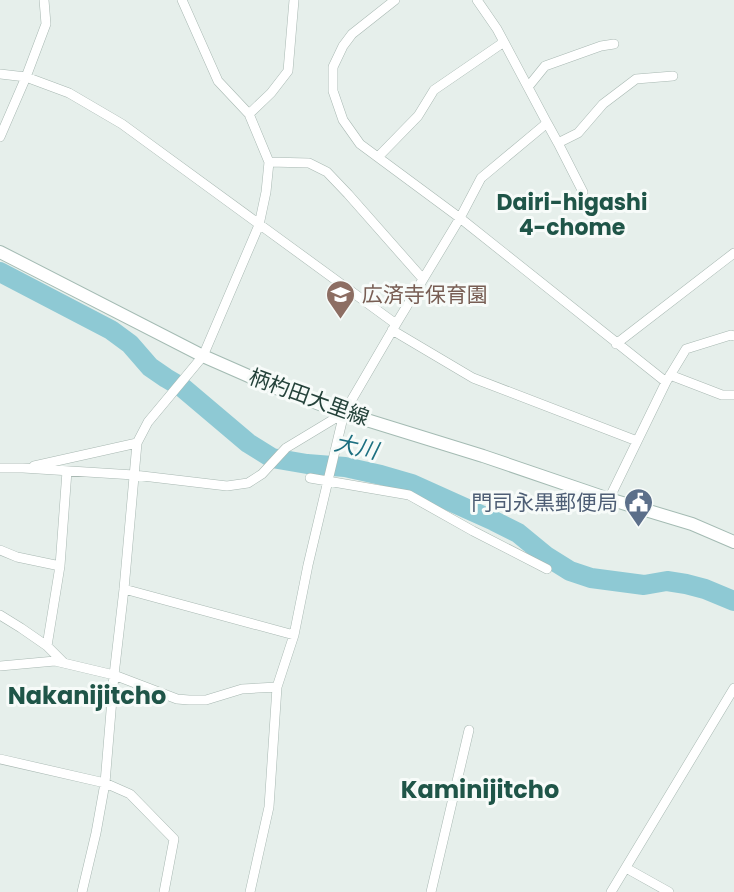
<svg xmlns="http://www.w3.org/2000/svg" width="734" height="892" font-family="Poppins,'Noto Sans JP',sans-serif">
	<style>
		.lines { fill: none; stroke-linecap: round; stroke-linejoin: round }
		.river { stroke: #8ec9d4; stroke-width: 20 }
		.minor-casing { stroke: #a8b8b2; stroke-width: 10 }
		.secondary-casing { stroke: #a4bbb3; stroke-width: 14 }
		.minor { stroke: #fff; stroke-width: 9 }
		.secondary { stroke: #fff; stroke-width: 12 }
		.labels { text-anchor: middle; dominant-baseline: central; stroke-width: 6; stroke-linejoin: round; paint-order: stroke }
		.education-label { font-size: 21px; fill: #785e54; stroke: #f7fbf9; text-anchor: start }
		.street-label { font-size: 21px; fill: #24423a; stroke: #f7fbf9 }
		.service-label { font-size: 21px; fill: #4e5e75; stroke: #f7fbf9; text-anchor: end }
		.neighbourhood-label { font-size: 22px; font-weight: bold; fill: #1f5548; stroke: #f7fbf9 }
		.water-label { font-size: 22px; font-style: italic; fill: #1c6f80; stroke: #f7fbf9 }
		.quarter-label { font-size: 24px; font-weight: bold; fill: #1f5548; stroke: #f7fbf9 }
	</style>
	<rect width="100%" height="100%" fill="#e6efeb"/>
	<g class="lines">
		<!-- river -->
		<path class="river" d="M 0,272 L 111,330 L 130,344 L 150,367 L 166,378 L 183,388 L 248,443 L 272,458 L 307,464 L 345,467 L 381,475 L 412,484 L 494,521 L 518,533 L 546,556 L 570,571 L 591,578 L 644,585 L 667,581 L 686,584 L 705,589 L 734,601"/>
		<defs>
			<path id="minor" d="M 395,0 L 352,34 L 343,46 L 333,67 L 333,91 L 343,120 L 360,144 L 460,218 L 666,382 L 609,499
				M 0,74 L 26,77 L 69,93 L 122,124 L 396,324
				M 528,87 L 545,66 L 601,46 L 614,44
				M 249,114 L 271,93 L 288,71 L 294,0
				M 547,123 L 558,143 L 578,133 L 603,104 L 636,79 L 673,76
				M 0,137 L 26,77 L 46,24 L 44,0
				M 558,143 L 583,192
				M 378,157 L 418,116 L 434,90 L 504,42
				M 269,162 L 309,163 L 327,172 L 348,194 L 423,279
				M 392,330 L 473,378 L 637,441
				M 616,344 L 734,253
				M 670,375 L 722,395 L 734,395
				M 666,382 L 686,349 L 731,335 L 734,336
				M 34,466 L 137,443
				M 0,468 L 23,468 L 134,475 L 227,486 L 248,483 L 262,474 L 286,448 L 344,413
				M 310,478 L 409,495 L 473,531 L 547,569
				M 0,550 L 17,557 L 60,566 L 67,471
				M 60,566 L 47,646 L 64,663
				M 124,589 L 294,635
				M 0,615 L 21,628 L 47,646
				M 0,666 L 55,661 L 114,675 L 177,699 L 189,700 L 206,700 L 242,689 L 277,687
				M 0,759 L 105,783 L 130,794 L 174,839 L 164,892
				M 626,868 L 669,892
				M 82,892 L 96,833 L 105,783 L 114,675 L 124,589 L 137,443 L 148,422 L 203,356 L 259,225 L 266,192 L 269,162 L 249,114 L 218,81 L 182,0
				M 250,892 L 269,807 L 277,687 L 294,635 L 308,565 L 344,413 L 396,324 L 460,218 L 481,178 L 547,123 L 497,29 L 477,0
				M 431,892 L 469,730
				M 611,892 L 734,688"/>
			<path id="secondary" d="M 0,252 L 203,356 L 276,388 L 344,413 L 483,456 L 609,499 L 692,524 L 734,542"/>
		</defs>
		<!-- minor casing -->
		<use href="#minor" class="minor-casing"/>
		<!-- secondary casing -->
		<use href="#secondary" class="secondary-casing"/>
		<!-- minor -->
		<use href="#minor" class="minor"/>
		<!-- secondary -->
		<use href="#secondary" class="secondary"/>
	</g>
	<!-- icons -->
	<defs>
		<symbol id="school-pin" viewBox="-11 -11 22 30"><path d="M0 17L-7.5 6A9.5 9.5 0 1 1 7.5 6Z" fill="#8d6e63" stroke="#f7fbf9"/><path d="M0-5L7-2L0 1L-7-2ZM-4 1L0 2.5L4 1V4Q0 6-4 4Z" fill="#fff"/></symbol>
		<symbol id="civic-pin" viewBox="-11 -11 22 30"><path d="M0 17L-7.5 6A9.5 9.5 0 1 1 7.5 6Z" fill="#5c6f8a" stroke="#f7fbf9"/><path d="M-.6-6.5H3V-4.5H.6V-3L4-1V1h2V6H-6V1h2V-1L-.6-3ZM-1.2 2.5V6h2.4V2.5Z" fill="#fff"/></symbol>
	</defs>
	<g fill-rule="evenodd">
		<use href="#school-pin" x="324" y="278" width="33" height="45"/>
		<use href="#civic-pin" x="622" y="486" width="33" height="45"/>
	</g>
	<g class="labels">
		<!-- education labels -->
		<g class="education-label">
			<text x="362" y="294">広済寺保育園</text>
		</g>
		<!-- street labels -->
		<g class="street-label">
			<text transform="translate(309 397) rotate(20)">柄杓田大里線</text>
		</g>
		<!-- service labels -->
		<g class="service-label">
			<text x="618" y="502">門司永黒郵便局</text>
		</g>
		<!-- neighbourhood labels -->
		<g class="neighbourhood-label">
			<text x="572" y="202">Dairi-higashi<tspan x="572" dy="25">4-chome</tspan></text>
		</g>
		<!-- water labels -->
		<g class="water-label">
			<text transform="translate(356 447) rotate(12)">大川</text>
		</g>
		<!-- quarter labels -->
		<g class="quarter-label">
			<text x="87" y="695">Nakanijitcho</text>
			<text x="480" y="789">Kaminijitcho</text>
		</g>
	</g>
</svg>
